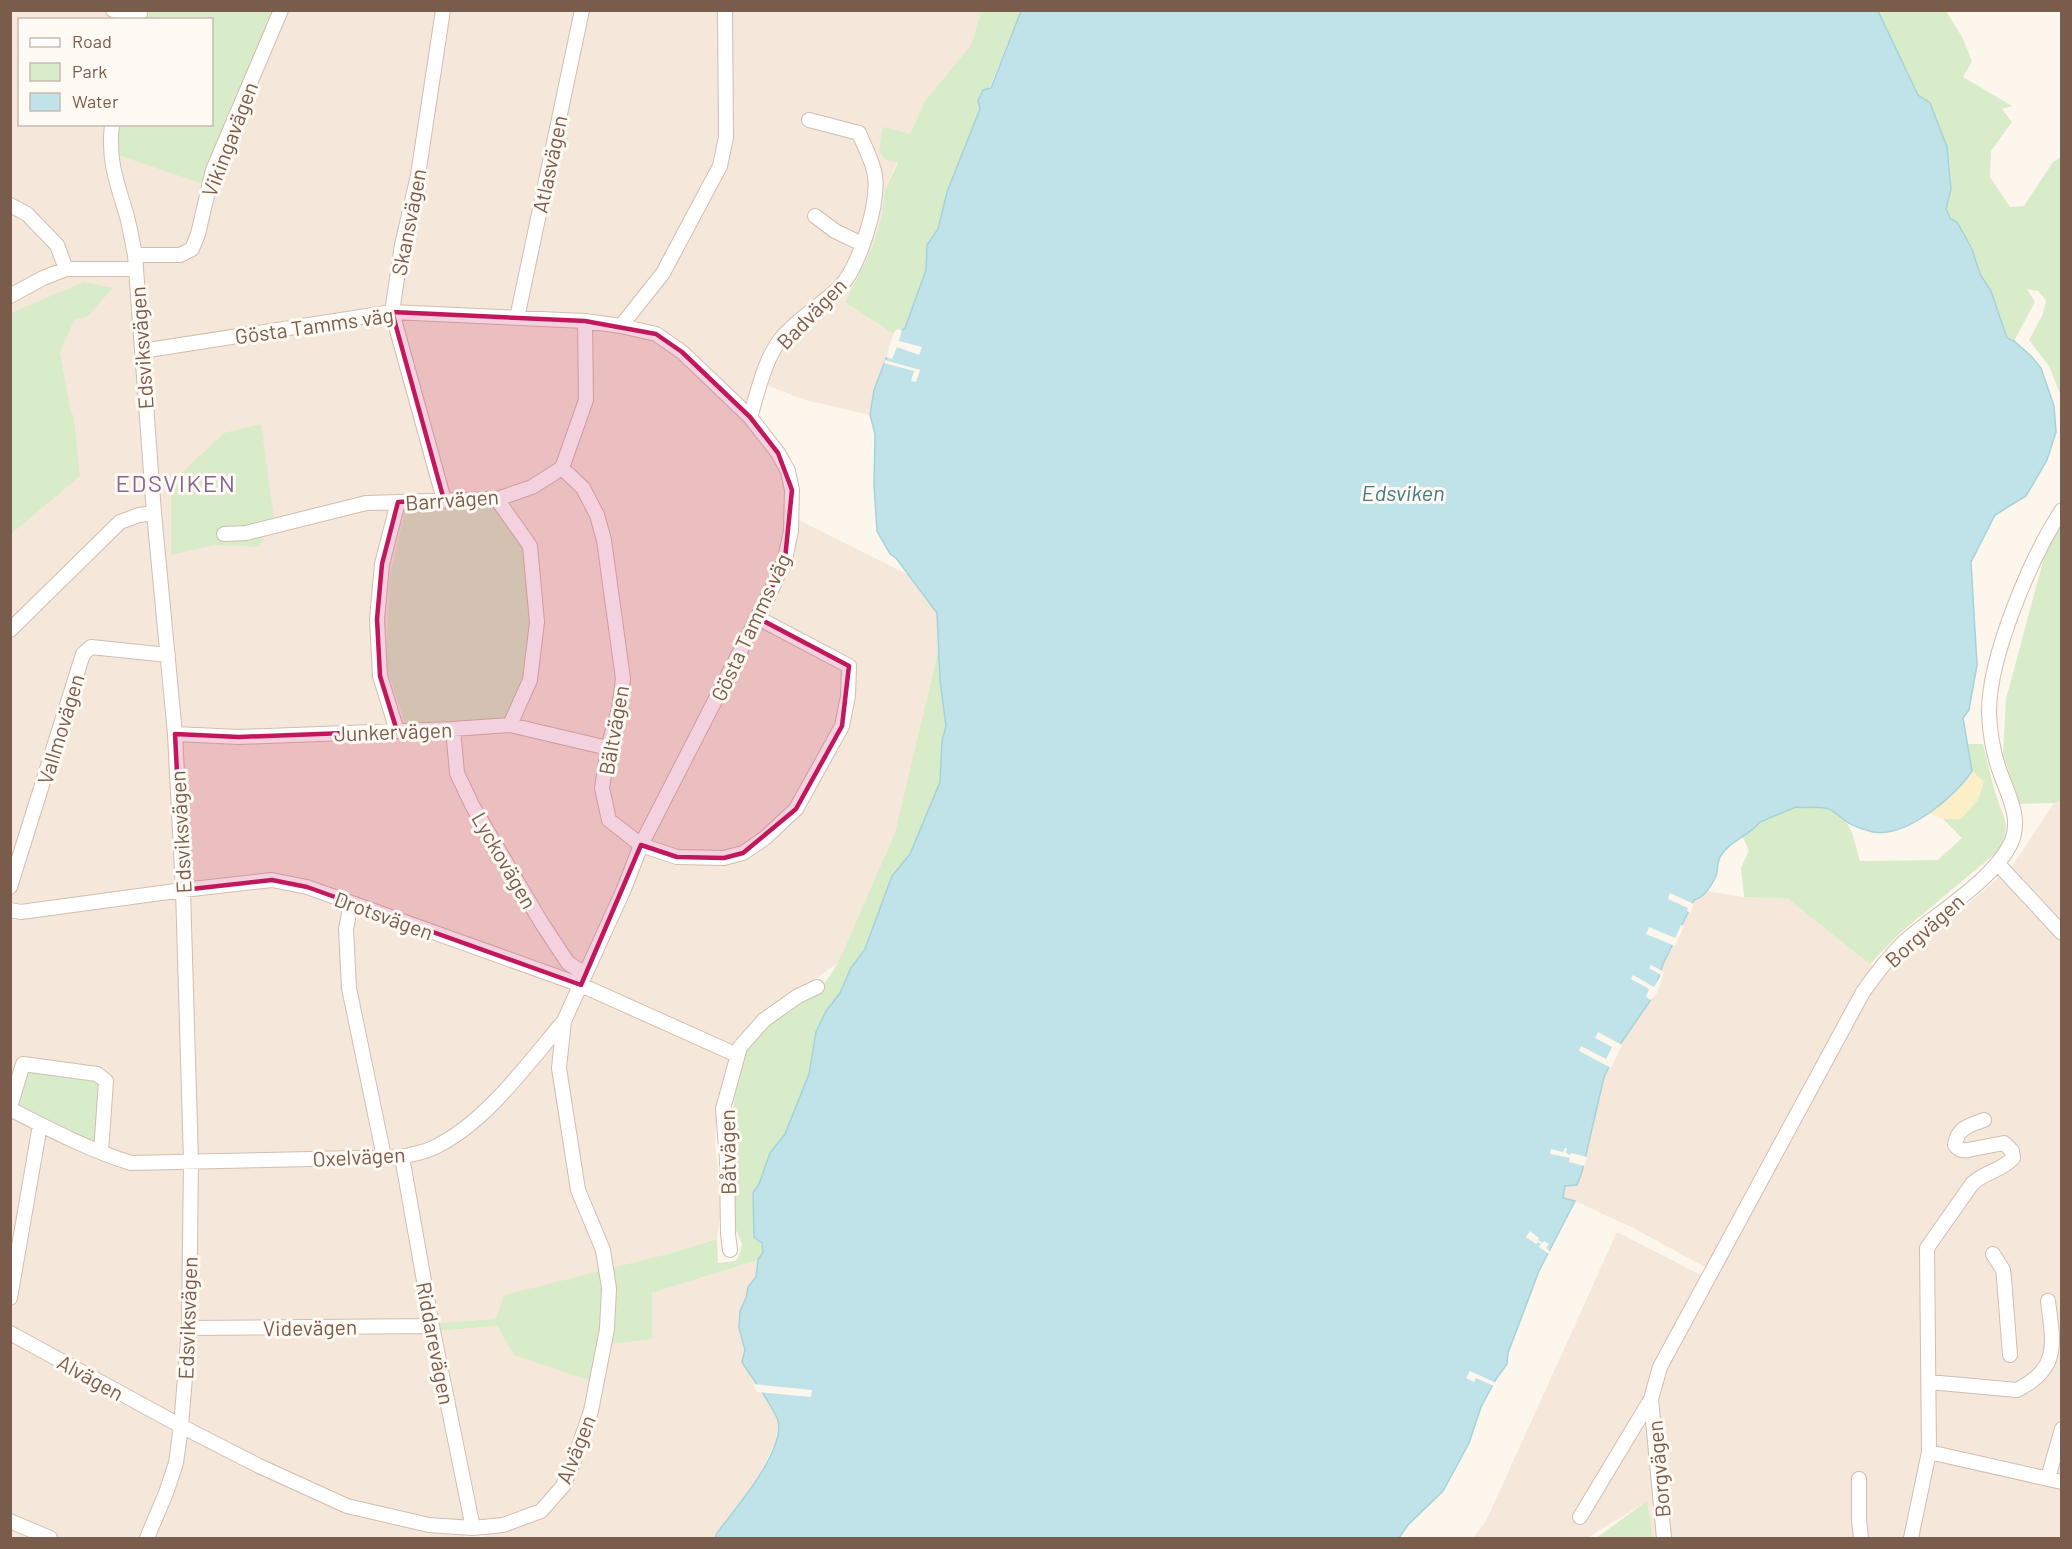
<svg xmlns="http://www.w3.org/2000/svg" width="2072" height="1549" font-family="Barlow,sans-serif">
	<style>
		.residential { fill: #f5e8da; fill-rule: evenodd }
		.green { fill: #d8ecc9 }
		.sand { fill: #fcefc7 }
		.water { fill: #bfe3e8; stroke: #a5d3da; stroke-width: 1.5 }
		.pier { fill: #fdf6ec }
		.lines { fill: none; stroke-linecap: round; stroke-linejoin: round }
		.minor-casing { stroke: #d1beb0; stroke-width: 16 }
		.minor { stroke: #fff; stroke-width: 14 }
		.marked { fill: #c2185b; fill-opacity: 0.2; stroke: #c2185b; stroke-width: 4.5; stroke-linejoin: round }
		.labels { text-anchor: middle; dominant-baseline: central; stroke-width: 6; stroke-linejoin: round; paint-order: stroke }
		.street-label { font-size: 21px; fill: #7a5c4d; stroke: #fffaf3 }
		.water-label { font-size: 22px; font-style: italic; fill: #437c86; stroke: #fffaf3 }
		.quarter-label { font-size: 24px; letter-spacing: 1.5px; fill: #846695; stroke: #fffaf3 }
	</style>
	<rect width="100%" height="100%" fill="#fdf6ec"/>
	<!-- residential -->
	<path class="residential" d="M 11,11 L 981,11 L 971,45 L 924,102 L 885,189 L 882,216 L 872,248 L 845,301 L 895,335 L 874,390 L 870,415 L 805,400 L 766,385 L 756,417 L 791,464 L 800,491 L 797,519 L 909,575 L 937,613 L 938,651 L 895,832 L 838,963 L 763,1016 L 738,1045 L 717,1104 L 715,1144 L 722,1202 L 717,1239 L 671,1253 L 505,1295 L 497,1319 L 437,1323 L 438,1331 L 497,1326 L 514,1355 L 599,1345 L 652,1293 L 758,1260 L 756,1277 L 748,1287 L 746,1298 L 740,1311 L 739,1328 L 745,1350 L 742,1362 L 771,1406 L 778,1422 L 775,1443 L 755,1483 L 717,1533 L 715,1538 L 485,1538 L 483,1531 L 465,1531 L 464,1538 L 11,1538 ZM 20,20 L 212,20 L 212,124 L 20,124 Z
		M 2061,800 L 2061,1538 L 1653,1538 L 1646,1502 L 1587,1538 L 1473,1538 L 1486,1521 L 1617,1232 L 1701,1275 L 1711,1284 L 1718,1274 L 1633,1228 L 1575,1201 L 1563,1198 L 1565,1186 L 1582,1172 L 1604,1077 L 1621,1043 L 1652,998 L 1663,964 L 1694,900 L 1699,899 L 1706,891 L 1744,897 L 1788,899 L 1885,975 L 2013,865 L 2054,803 Z"/>
	<!-- green -->
	<path class="green" d="M 1012,10 L 1020,13 L 947,192 L 938,229 L 927,245 L 926,270 L 905,328 L 895,335 L 845,302 L 872,248 L 882,216 L 885,189 L 898,163 L 885,159 L 879,151 L 882,129 L 885,127 L 910,134 L 924,102 L 971,45 L 981,11 Z
		M 149,11 L 277,11 L 203,184 L 118,155 L 119,125 L 212,124 L 212,20 L 145,19 Z
		M 1878,11 L 1946,11 L 1962,37 L 1972,61 L 1963,77 L 2012,106 L 2002,109 L 2012,122 L 1991,151 L 1990,177 L 2010,207 L 2024,206 L 2053,162 L 2061,157 L 2061,396 L 2049,366 L 2029,340 L 2043,314 L 2046,300 L 2038,291 L 2027,289 L 2035,302 L 2014,341 L 2007,338 L 1991,291 L 1980,274 L 1972,249 L 1946,209 C 1958,180 1946,144 1935,116 C 1933,112 1932,106 1929,103 C 1927,100 1921,97 1918,95 Z
		M 84,282 L 113,288 L 87,317 L 74,320 L 60,353 L 70,408 L 74,418 L 80,476 L 11,534 L 11,313 Z
		M 261,424 L 274,518 L 259,547 L 215,545 L 171,555 L 171,483 L 224,433 Z
		M 495,507 L 525,545 L 531,627 L 523,678 L 506,719 L 406,725 L 386,666 L 390,577 L 405,512 Z
		M 2061,519 L 2061,800 L 2054,803 L 2019,804 L 2003,754 L 2006,699 L 2049,539 Z
		M 938,651 L 946,726 L 942,741 L 940,782 L 910,854 L 892,876 L 865,949 L 851,968 L 840,993 L 826,1011 L 816,1032 L 809,1074 L 785,1134 L 770,1153 L 759,1184 L 753,1193 L 763,1252 L 758,1260 L 652,1293 L 652,1339 L 600,1345 L 591,1381 L 514,1355 L 497,1326 L 437,1331 L 436,1323 L 496,1319 L 504,1295 L 671,1253 L 717,1239 L 718,1263 L 735,1261 L 739,1256 L 742,1244 L 735,1228 L 731,1160 L 734,1154 L 731,1142 L 733,1107 L 741,1063 L 749,1044 L 780,1015 L 820,988 L 829,977 L 838,963 L 895,832 Z
		M 1968,744 L 1983,744 C 1987,761 1991,778 1996,795 C 2004,819 2013,828 1997,852 L 1900,933 L 1870,964 L 1788,899 L 1744,897 L 1741,868 L 1749,850 L 1742,836 L 1759,822 L 1796,807 C 1804,809 1811,806 1820,808 C 1851,813 1853,835 1860,861 L 1938,860 L 1962,838 L 1943,819 L 1961,819 L 1984,782 L 1972,771 Z
		M 31,1068 L 91,1077 L 98,1081 L 99,1132 L 92,1144 L 17,1106 L 24,1074 Z
		M 1647,1501 L 1653,1538 L 1596,1538 Z"/>
	<!-- sand -->
	<path class="sand" d="M 1972,771 L 1984,782 L 1978,800 L 1961,819 L 1943,819 L 1929,813 L 1956,792 Z"/>
	<!-- water -->
	<path class="water" d="M 1021,11 L 1878,11 L 1918,95 L 1930,103 L 1947,147 L 1951,189 L 1946,209 L 1951,219 L 1957,222 L 1972,249 L 1980,274 L 1991,291 L 2007,338 L 2014,341 L 2031,356 L 2041,368 L 2054,406 L 2056,432 L 2047,460 L 2026,496 L 1995,515 L 1971,562 L 1977,665 L 1969,710 L 1963,718 L 1972,771 C 1955,797 1906,838 1873,832 C 1865,830 1854,827 1847,822 C 1841,818 1835,811 1828,809 C 1816,805 1805,809 1796,807 L 1760,822 C 1749,836 1729,841 1720,857 C 1717,862 1718,870 1716,876 C 1712,885 1704,898 1694,900 L 1663,964 L 1652,998 L 1621,1043 L 1604,1077 L 1582,1172 L 1577,1185 L 1565,1186 L 1563,1198 L 1575,1201 L 1539,1271 L 1508,1353 L 1507,1364 L 1496,1379 L 1481,1407 L 1469,1443 L 1443,1491 L 1408,1525 L 1399,1538 L 715,1538 L 717,1533 C 734,1510 785,1452 778,1421 C 774,1407 751,1377 742,1362 L 745,1350 L 739,1328 L 740,1311 L 746,1298 L 748,1287 L 756,1277 L 758,1260 L 763,1252 L 762,1243 L 754,1237 L 753,1193 L 759,1184 L 770,1153 L 785,1134 L 809,1074 L 816,1032 L 826,1011 L 840,993 L 851,968 L 865,949 L 892,876 L 910,854 L 940,782 L 942,741 L 946,726 L 940,680 L 937,613 L 896,558 L 890,554 L 877,531 L 874,485 L 875,434 L 870,415 L 874,390 L 895,335 L 905,328 L 926,270 L 927,245 L 938,229 L 947,192 L 980,109 L 978,101 L 983,90 L 991,88 Z"/>
	<!-- pier -->
	<path class="pier" d="M 898,329 L 902,330 L 899,341 L 922,347 L 919,355 L 897,347 L 892,359 L 886,357 L 894,332 Z
		M 885,360 L 920,370 L 916,382 L 911,381 L 914,371 L 884,363 Z
		M 1670,893 L 1694,904 L 1690,913 L 1687,911 L 1688,908 L 1668,899 Z
		M 1681,925 L 1684,926 L 1675,946 L 1646,934 L 1649,927 L 1675,938 Z
		M 1651,965 L 1664,972 L 1657,993 L 1651,1000 L 1646,997 L 1649,989 L 1631,979 L 1633,975 L 1654,987 L 1661,975 L 1649,968 Z
		M 1598,1032 L 1622,1045 L 1611,1068 L 1579,1051 L 1581,1046 L 1606,1059 L 1612,1047 L 1595,1038 Z
		M 1565,1148 L 1567,1148 L 1566,1153 L 1570,1155 L 1571,1153 L 1587,1157 L 1585,1166 L 1569,1162 L 1570,1158 L 1550,1154 L 1551,1149 L 1563,1152 Z
		M 1530,1231 L 1539,1238 L 1538,1240 L 1542,1243 L 1544,1241 L 1549,1244 L 1546,1248 L 1551,1252 L 1549,1254 L 1539,1247 L 1541,1244 L 1538,1242 L 1536,1244 L 1526,1237 Z
		M 1470,1371 L 1496,1383 L 1494,1386 L 1476,1378 L 1474,1382 L 1466,1378 Z
		M 753,1384 L 812,1390 L 811,1397 L 757,1392 Z"/>
	<g class="lines">
		<defs>
			<path id="minor" d="M 113,10 L 140,14
				M 443,10 L 418,175 L 402,245 L 392,312 L 444,500
				M 112,124 C 108,160 116,180 126,213 C 130,227 132,241 135,255 L 154,513 L 175,734 L 183,890 L 191,1161 L 189,1328 L 181,1426 L 176,1463 L 166,1493 L 147,1538
				M 10,205 L 27,214 L 57,245 L 66,269
				M 815,216 L 835,231 L 862,244
				M 135,255 L 180,255 L 192,249 L 198,234 L 213,170 L 281,10
				M 10,296 L 43,278 L 66,269 L 135,269
				M 517,318 L 582,10
				M 621,326 L 663,273 L 720,166 L 726,137 L 725,10
				M 750,417 C 758,392 764,361 780,340 C 794,322 822,304 839,288 C 859,268 879,204 875,176 C 873,161 864,146 859,133 L 809,120
				M 562,468 L 583,488 L 597,515 L 604,540 L 623,679 L 619,709 L 608,748 L 602,788 L 609,820 L 641,845 L 677,857 L 724,858 L 743,853 L 765,838 L 796,809 L 842,726 L 848,696 L 849,666 L 758,618
				M 497,499 L 530,546 L 537,622 L 530,680 L 510,725
				M 224,534 L 246,533 L 366,503 L 497,499 L 532,487 L 562,468 L 586,400 L 585,321
				M 10,630 L 120,522 L 139,515 L 154,513
				M 453,729 L 457,773 L 472,805 L 541,922 L 568,963 L 585,974
				M 397,731 L 380,676 L 377,619 L 382,564 L 398,502
				M 175,734 L 239,737 L 453,729 L 510,725 L 608,748
				M 1998,864 L 2062,933
				M 10,887 L 83,654 L 91,647 L 168,655
				M 351,903 L 346,929 L 349,988 L 384,1157
				M 10,910 L 21,912 L 183,890 L 272,880 L 307,887 L 581,985 L 737,1055
				M 10,1107 L 23,1064 L 97,1074 L 106,1081 L 101,1152
				M 10,1109 C 49,1129 89,1150 131,1163 L 402,1157 C 413,1154 427,1152 437,1146 C 487,1121 528,1063 564,1021
				M 402,1157 L 432,1326 L 473,1528
				M 730,1250 L 728,1234 L 727,1160 L 723,1109 L 740,1047 L 764,1020 L 798,996 L 817,987
				M 1993,1254 L 2003,1270 L 2004,1278 L 2010,1355
				M 10,1298 L 40,1125
				M 189,1328 L 432,1326
				M 10,1333 L 181,1426 L 257,1465 L 347,1506 L 429,1525 L 473,1528 L 503,1525 L 541,1511 L 563,1486 L 573,1463 L 591,1411 L 607,1329 L 609,1288 L 603,1250 L 578,1190 L 559,1068 L 564,1021 L 624,889 L 641,845 L 770,593 L 785,559 L 791,531 L 792,490 L 788,471 L 778,453 L 750,417 L 682,352 L 656,334 L 621,326 L 585,321 L 392,312 L 142,351
				M 1929,1382 L 2017,1390 C 2061,1368 2053,1342 2048,1301
				M 1929,1452 L 2062,1482
				M 2048,1478 L 2062,1429
				M 1859,1479 L 1859,1520 L 1861,1538
				M 1580,1517 L 1651,1399
				M 10,1521 L 50,1538
				M 1664,1538 L 1651,1399 L 1660,1367 L 1863,992 C 1875,975 1888,958 1903,943 C 1934,915 1991,882 2010,845 C 2023,820 2008,795 2000,772 C 1993,753 1990,733 1989,714 C 1988,658 2031,557 2062,510
				M 1911,1538 L 1929,1452 L 1927,1248 L 1972,1184 C 1984,1172 2003,1170 2013,1158 L 2012,1151 L 2004,1143 L 1968,1150 C 1962,1151 1958,1150 1955,1145 C 1957,1128 1970,1125 1984,1120"/>
		</defs>
		<!-- minor casing -->
		<use href="#minor" class="minor-casing"/>
		<!-- minor -->
		<use href="#minor" class="minor"/>
	</g>
	<!-- marked area -->
	<path class="marked" d="M 392,312 L 585,321 L 656,334 L 682,352 L 750,417 L 778,453 L 792,490 L 785,559 L 758,618 L 849,666 L 842,726 L 796,809 L 743,853 L 724,858 L 677,857 L 641,845 L 581,985 L 307,887 L 272,880 L 183,890 L 175,734 L 239,737 L 397,731 L 380,676 L 377,619 L 382,564 L 398,502 L 444,500 Z"/>
	<g class="labels">
		<!-- street labels -->
		<g class="street-label">
			<text transform="translate(229 139) rotate(-69)">Vikingavägen</text>
			<text transform="translate(549 164) rotate(-78)">Atlasvägen</text>
			<text transform="translate(408 222) rotate(-79)">Skansvägen</text>
			<text transform="translate(811 313) rotate(-46)">Badvägen</text>
			<text transform="translate(314 325) rotate(-8)">Gösta Tamms väg</text>
			<text transform="translate(141 348) rotate(-94)">Edsviksvägen</text>
			<text transform="translate(452 499) rotate(-4)">Barrvägen</text>
			<text transform="translate(750 627) rotate(-65)">Gösta Tamms väg</text>
			<text transform="translate(60 729) rotate(-73)">Vallmovägen</text>
			<text transform="translate(613 730) rotate(-80)">Bältvägen</text>
			<text transform="translate(393 731) rotate(-2)">Junkervägen</text>
			<text transform="translate(180 832) rotate(-93)">Edsviksvägen</text>
			<text transform="translate(505 860) rotate(60)">Lyckovägen</text>
			<text transform="translate(384 915) rotate(20)">Drotsvägen</text>
			<text transform="translate(1924 930) rotate(-42)">Borgvägen</text>
			<text transform="translate(727 1152) rotate(-91)">Båtvägen</text>
			<text transform="translate(359 1156) rotate(-3)">Oxelvägen</text>
			<text transform="translate(187 1318) rotate(-88)">Edsviksvägen</text>
			<text transform="translate(310 1327) rotate(-1)">Videvägen</text>
			<text transform="translate(436 1343) rotate(79)">Riddarevägen</text>
			<text transform="translate(91 1377) rotate(29)">Alvägen</text>
			<text transform="translate(575 1449) rotate(-68)">Alvägen</text>
			<text transform="translate(1658 1469) rotate(-95)">Borgvägen</text>
		</g>
		<!-- water labels -->
		<g class="water-label">
			<text x="1403" y="492">Edsviken</text>
		</g>
		<!-- quarter labels -->
		<g class="quarter-label">
			<text x="176" y="482">EDSVIKEN</text>
		</g>
	</g>
	<!-- border -->
	<rect width="2072" height="1549" fill="none" stroke="#7a5c4d" stroke-width="24"/>
	<!-- legend -->
	<rect x="18" y="18" width="195" height="108" fill="#fffaf3" stroke="#cabbb1" stroke-width="1.5"/>
	<rect x="30" y="38" width="30" height="9" fill="#ffffff" stroke="#cabbb1" stroke-width="1.5"/>
	<text x="72" y="48" font-size="18" fill="#7a5c4d">Road</text>
	<rect x="30" y="63" width="30" height="18" fill="#d8ecc9" stroke="#cabbb1" stroke-width="1.5"/>
	<text x="72" y="78" font-size="18" fill="#7a5c4d">Park</text>
	<rect x="30" y="93" width="30" height="18" fill="#bfe3e8" stroke="#cabbb1" stroke-width="1.5"/>
	<text x="72" y="108" font-size="18" fill="#7a5c4d">Water</text>
</svg>
